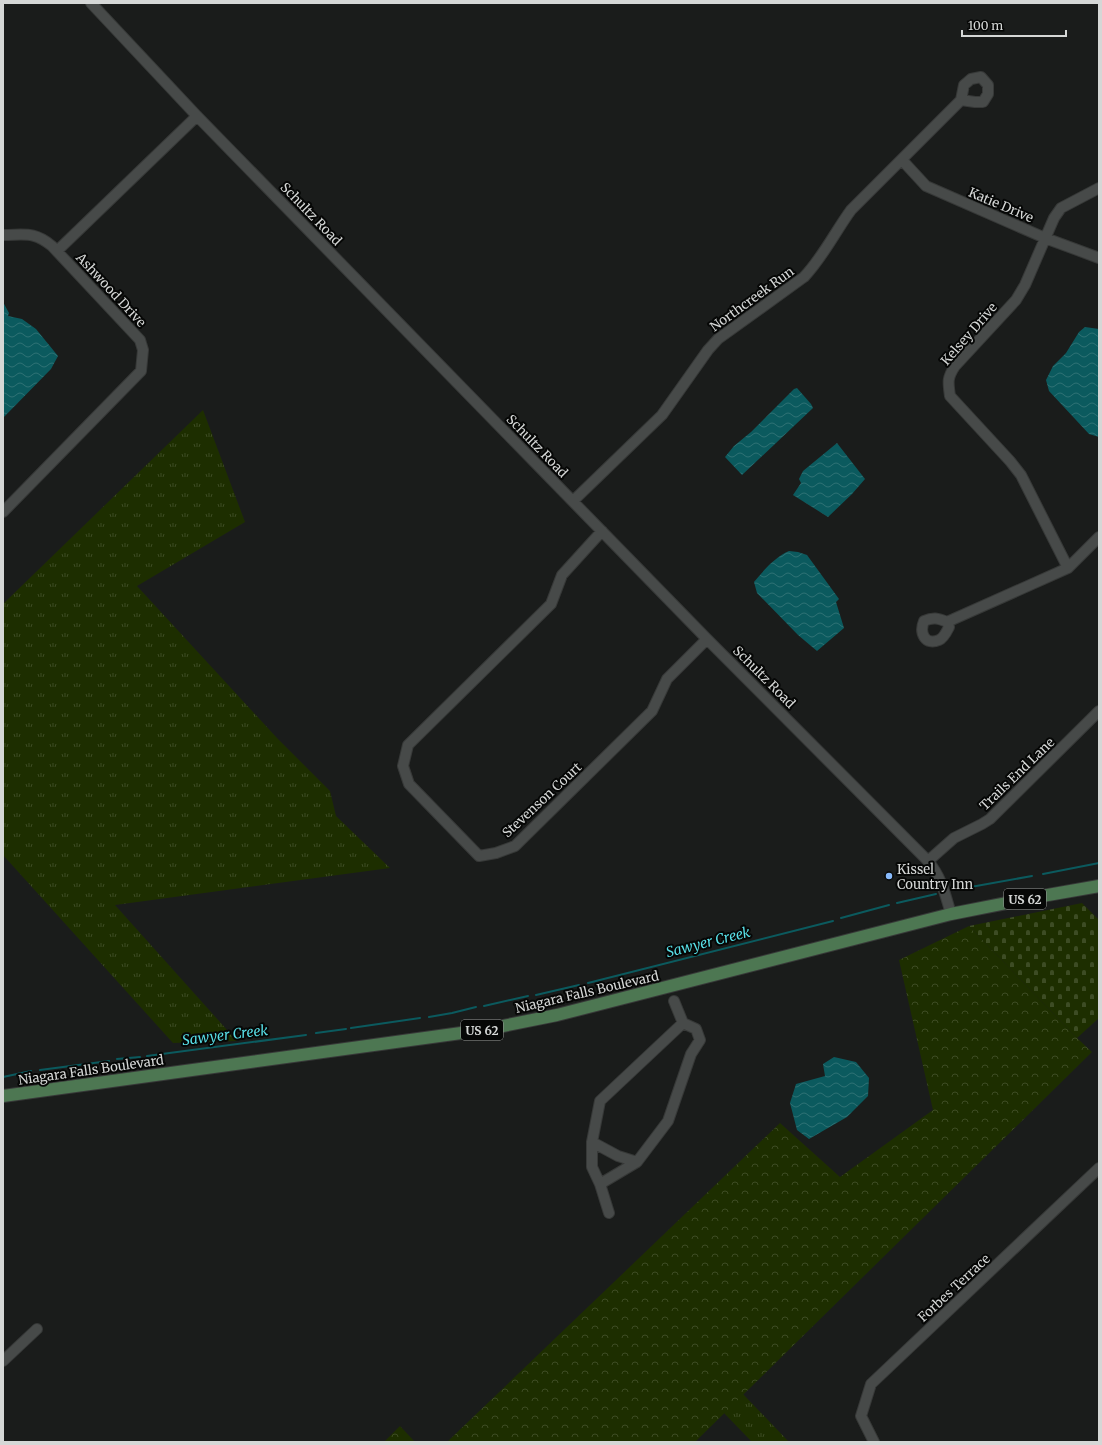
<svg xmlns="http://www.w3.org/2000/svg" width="1102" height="1445" font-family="Merriweather,serif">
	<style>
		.grass { fill: url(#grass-tufts) }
		.forest { fill: url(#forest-crowns) }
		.cemetery { fill: url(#cemetery-stones) }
		.water { fill: url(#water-waves) }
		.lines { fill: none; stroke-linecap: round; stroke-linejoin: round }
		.stream { stroke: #0b5a5e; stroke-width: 2 }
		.minor-casing { stroke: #373938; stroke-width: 12 }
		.major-casing { stroke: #373938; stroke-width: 14 }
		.minor { stroke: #474a49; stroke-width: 10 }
		.major { stroke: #4d7752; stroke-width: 12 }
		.poi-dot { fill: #88bafc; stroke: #060706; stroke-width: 1.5 }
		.labels { text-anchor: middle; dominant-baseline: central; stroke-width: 4; stroke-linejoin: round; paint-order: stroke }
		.shield { fill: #060706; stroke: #979998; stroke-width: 1 }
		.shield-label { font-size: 12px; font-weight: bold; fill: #d5d7d6 }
		.street-label { font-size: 13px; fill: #d5d7d6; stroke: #060706 }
		.poi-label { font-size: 13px; fill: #d5d7d6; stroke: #060706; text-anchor: start }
		.water-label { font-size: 14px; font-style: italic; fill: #58dfe7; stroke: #060706 }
	</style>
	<defs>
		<pattern id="grass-tufts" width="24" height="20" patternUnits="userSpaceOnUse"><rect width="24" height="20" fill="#1d2e00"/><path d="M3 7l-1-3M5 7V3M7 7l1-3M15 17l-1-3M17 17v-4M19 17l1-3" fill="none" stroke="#3d4c24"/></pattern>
		<pattern id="forest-crowns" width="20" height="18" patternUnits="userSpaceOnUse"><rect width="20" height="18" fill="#1d2e00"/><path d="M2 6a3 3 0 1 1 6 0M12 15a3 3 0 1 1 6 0" fill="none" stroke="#3d4c24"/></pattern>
		<pattern id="cemetery-stones" width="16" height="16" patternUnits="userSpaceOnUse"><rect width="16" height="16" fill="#1d2e00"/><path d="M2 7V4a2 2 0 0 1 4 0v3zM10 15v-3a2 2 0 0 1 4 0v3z" fill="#3d4c24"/></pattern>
		<pattern id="water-waves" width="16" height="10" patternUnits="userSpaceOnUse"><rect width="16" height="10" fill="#0b5a5e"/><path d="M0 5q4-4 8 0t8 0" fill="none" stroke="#2e7174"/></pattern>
	</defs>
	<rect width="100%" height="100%" fill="#1a1c1b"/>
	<!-- grass -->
	<path class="grass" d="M 203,410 L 245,522 L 137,586 L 277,738 L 330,791 L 336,816 L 390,868 L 115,905 L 237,1041 L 173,1043 L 3,855 L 3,604 Z
		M 743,1394 L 789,1442 L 752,1442 L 724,1413 Z"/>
	<!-- forest -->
	<path class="forest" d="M 969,926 L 1077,1038 L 1092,1052 L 695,1442 L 447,1442 L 780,1123 L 840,1177 L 933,1110 L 899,960 Z
		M 400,1426 L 415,1442 L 384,1442 Z"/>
	<!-- cemetery -->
	<path class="cemetery" d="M 1082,903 L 1099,920 L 1099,1018 L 1077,1038 L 969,926 Z"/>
	<!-- water -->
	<path class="water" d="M 3,302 L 9,313 L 8,316 L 22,319 L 36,329 L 58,356 L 51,369 L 3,418 Z
		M 1085,327 L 1099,329 L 1099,437 L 1089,434 L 1049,391 L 1046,380 L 1053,366 L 1066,353 L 1079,332 Z
		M 797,388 L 811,404 L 813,408 L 742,475 L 725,457 L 734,446 L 751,432 L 794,389 Z
		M 837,443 L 865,479 L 852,494 L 828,517 L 793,495 L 801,483 L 799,479 L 803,471 Z
		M 789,551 L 798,552 L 807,555 L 839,599 L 836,602 L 844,628 L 817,651 L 798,635 L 757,593 L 754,582 C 764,570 775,557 789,551 Z
		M 834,1057 L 856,1062 L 869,1078 L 868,1096 L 847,1117 L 809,1139 L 797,1130 L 790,1103 L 796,1084 L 825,1076 L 823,1064 Z"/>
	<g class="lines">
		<!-- stream -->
		<path class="stream" d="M 1043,874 L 1099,863
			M 954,890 L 1032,876
			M 897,903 L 936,894
			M 841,918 L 889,905
			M 588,983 L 833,921
			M 536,995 L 579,985
			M 484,1006 L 528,996
			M 429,1017 L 452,1013 L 476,1007
			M 351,1028 L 420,1018
			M 316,1033 L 346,1029
			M 147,1056 L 306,1035
			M 117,1059 L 140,1057
			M 40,1070 L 109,1061
			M 3,1077 L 31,1071"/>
		<defs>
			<path id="minor" d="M 91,3 L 197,116 L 707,639 L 928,861 C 942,878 945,894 951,914
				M 902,160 L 926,186 L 1045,238 L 1099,258
				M 3,235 C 25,235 34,231 52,246 L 140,340 L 143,350 L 141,371 L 3,512
				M 57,251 L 197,116
				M 573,501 L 662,415 L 708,350 L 718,339 L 804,277 C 823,257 835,232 851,210 L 961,100 L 975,102 L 983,102 L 988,94 L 988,85 L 981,77 L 971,79 L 964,85 L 961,100
				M 602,531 L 562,575 L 551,604 L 408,745 L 403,766 L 409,784 L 479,856 L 496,853 L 515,846 L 652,711 L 667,679 L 707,639
				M 1068,568 L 1021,475 L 1010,461 L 950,396 C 948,382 947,378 955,366 L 1016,300 L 1025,285 L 1054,218 L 1061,208 L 1099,188
				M 947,622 L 949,627 C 947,631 944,638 939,640 C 925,646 919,633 924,621 C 933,617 938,618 947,622 L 1068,568 L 1099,537
				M 928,861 L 954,838 L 982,824 L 990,819 L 1099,711
				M 592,1142 L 618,1156 L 637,1162
				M 600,1184 L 592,1167 L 592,1142 L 600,1101 L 683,1023
				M 609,1213 L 600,1184 L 637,1162 L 668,1121 L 691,1054 L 700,1040 L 696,1029 L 683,1023 L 674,1001
				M 3,1361 L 37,1329
				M 874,1442 L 861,1416 L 871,1384 L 1099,1168"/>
			<path id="major" d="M 3,1096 L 483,1030 L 557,1015 L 951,914 L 1042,896 L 1099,886"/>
		</defs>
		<!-- minor casing -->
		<use href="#minor" class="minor-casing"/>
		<!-- major casing -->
		<use href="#major" class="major-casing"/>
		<!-- minor -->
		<use href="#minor" class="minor"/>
		<!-- major -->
		<use href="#major" class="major"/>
	</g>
	<!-- markers -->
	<circle class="poi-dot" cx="889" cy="876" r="4"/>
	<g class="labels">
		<!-- shield labels -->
		<g class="shield">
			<rect x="1004" y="889" width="42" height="20" rx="3"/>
			<rect x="461" y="1020" width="42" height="20" rx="3"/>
		</g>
		<g class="shield-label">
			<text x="1025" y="899">US 62</text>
			<text x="482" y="1030">US 62</text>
		</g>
		<!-- street labels -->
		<g class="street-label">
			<text transform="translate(1001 205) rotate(23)">Katie Drive</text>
			<text transform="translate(311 214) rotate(46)">Schultz Road</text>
			<text transform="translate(111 290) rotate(47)">Ashwood Drive</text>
			<text transform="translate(752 299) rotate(-36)">Northcreek Run</text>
			<text transform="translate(969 334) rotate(-49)">Kelsey Drive</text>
			<text transform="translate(537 446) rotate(46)">Schultz Road</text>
			<text transform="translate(764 677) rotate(45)">Schultz Road</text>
			<text transform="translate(1017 774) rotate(-44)">Trails End Lane</text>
			<text transform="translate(542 800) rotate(-43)">Stevenson Court</text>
			<text transform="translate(587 992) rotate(-13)">Niagara Falls Boulevard</text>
			<text transform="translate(91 1070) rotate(-8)">Niagara Falls Boulevard</text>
			<text transform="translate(954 1288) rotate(-43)">Forbes Terrace</text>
		</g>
		<!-- poi labels -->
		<g class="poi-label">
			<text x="897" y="869">Kissel<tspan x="897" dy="15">Country Inn</tspan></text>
		</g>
		<!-- water labels -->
		<g class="water-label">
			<text transform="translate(708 942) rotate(-14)">Sawyer Creek</text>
			<text transform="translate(225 1035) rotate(-7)">Sawyer Creek</text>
		</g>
	</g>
	<!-- border -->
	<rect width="1102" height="1445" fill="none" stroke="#d5d7d6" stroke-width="8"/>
	<!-- scale -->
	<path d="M962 30v6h104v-6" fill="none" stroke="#d5d7d6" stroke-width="2"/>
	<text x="968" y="30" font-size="12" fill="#d5d7d6" stroke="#060706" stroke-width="3" paint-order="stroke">100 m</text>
</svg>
